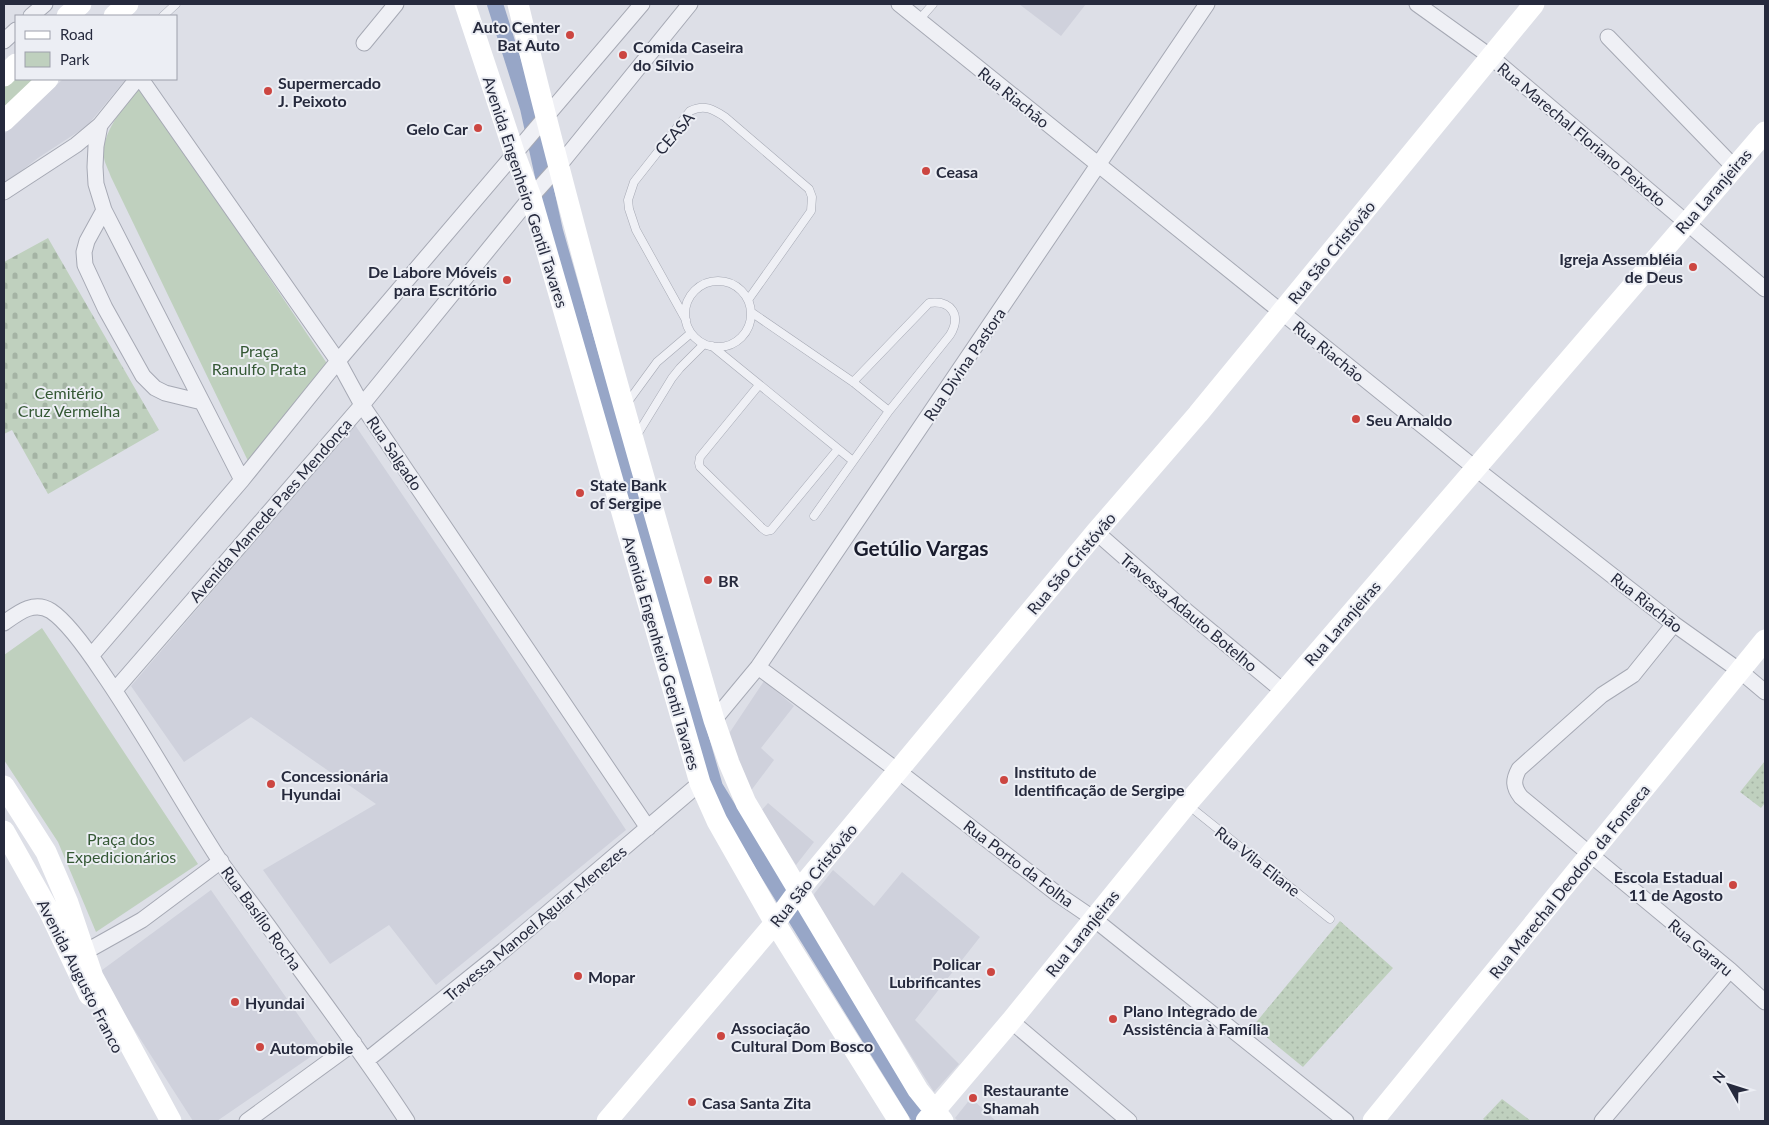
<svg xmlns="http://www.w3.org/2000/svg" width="1769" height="1125" font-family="Lato,sans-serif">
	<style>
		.built { fill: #cfd1dc }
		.grass { fill: url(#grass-dots) }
		.cemetery { fill: url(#cemetery-stones) }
		.park { fill: #bfd0be }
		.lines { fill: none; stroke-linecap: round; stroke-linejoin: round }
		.canal { stroke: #97a6c7; stroke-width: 16 }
		.lane-casing { stroke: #a6a9b4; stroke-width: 9 }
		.street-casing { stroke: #a6a9b4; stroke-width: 17 }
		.lane { stroke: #eff0f5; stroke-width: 8 }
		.street { stroke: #eff0f5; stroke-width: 15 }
		.secondary { stroke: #fff; stroke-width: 21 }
		.poi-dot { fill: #cc4641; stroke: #eceef4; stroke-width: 2 }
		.labels { text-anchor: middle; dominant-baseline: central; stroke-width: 4; stroke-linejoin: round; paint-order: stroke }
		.poi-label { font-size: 16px; font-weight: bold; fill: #262a3d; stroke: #eceef4; text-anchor: start }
		.street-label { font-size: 16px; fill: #262a3d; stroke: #eceef4 }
		.park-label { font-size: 16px; fill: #345834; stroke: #eceef4 }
		.district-label { font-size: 21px; font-weight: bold; fill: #191c2d; stroke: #eceef4 }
	</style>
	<defs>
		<pattern id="grass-dots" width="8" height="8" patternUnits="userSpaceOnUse" patternTransform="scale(1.25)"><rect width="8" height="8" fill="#bfd0be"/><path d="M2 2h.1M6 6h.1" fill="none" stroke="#a4b3a4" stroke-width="1.8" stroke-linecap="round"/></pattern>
		<pattern id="cemetery-stones" width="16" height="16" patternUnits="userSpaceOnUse" patternTransform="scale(1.25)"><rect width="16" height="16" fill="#bfd0be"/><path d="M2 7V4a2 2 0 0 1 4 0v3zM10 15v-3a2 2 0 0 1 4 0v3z" fill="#a4b3a4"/></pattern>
	</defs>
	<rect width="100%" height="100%" fill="#dddfe7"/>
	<!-- built -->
	<path class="built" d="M 1019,4 L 1086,4 L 1061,36 Z
		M 63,79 L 126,79 L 87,126 L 38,158 L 4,184 L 4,134 Z
		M 355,425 L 455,572 L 626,830 L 436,985 L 389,925 L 330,964 L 263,870 L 376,804 L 251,717 L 184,762 L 131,686 Z
		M 764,681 L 794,706 L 761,748 L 774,760 L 750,792 L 728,735 Z
		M 768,803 L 814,842 L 796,865 L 761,811 Z
		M 833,870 L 874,906 L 902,872 L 980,937 L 915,1020 L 959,1064 L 934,1092 L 815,904 L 814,894 Z
		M 211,890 L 322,1049 L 217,1121 L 193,1121 L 98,973 Z
		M 971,1098 L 996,1121 L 958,1121 L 955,1118 Z"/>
	<!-- grass -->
	<path class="grass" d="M 1765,761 L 1765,803 L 1761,808 L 1740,792 Z
		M 1340,921 L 1393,968 L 1303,1067 L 1253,1026 Z
		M 1502,1099 L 1531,1121 L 1486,1121 L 1483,1119 Z"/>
	<!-- cemetery -->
	<path class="cemetery" d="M 48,238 L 159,430 L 48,494 L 12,430 L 4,434 L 4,262 Z"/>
	<!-- park -->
	<path class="park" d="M 16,79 L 42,79 L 4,114 L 4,84 Z
		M 140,86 L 328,365 L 248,461 L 111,177 C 109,171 105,164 104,158 C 100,134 126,103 140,86 Z
		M 42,628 L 198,864 L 96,932 L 58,842 L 4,760 L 4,655 Z"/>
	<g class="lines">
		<!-- canal -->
		<path class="canal" d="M 495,4 L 528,108 L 555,231 L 715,787 L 921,1121"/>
		<defs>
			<path id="lane" d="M 163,16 L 176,4
				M 919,20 L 933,4
				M685 314a33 33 0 1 1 66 0a33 33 0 1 1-66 0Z
				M 751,312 L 853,382 L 889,411
				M 686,320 L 636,230 L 629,209 L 628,200 L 634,182 L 690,111 C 704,104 713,109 725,117 L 809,189 L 812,197 L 811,211 L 748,300
				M 712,346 L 853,461
				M 759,385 L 700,457 L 699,463 L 700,467 L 762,528 L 766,531 L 771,530 L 838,449
				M 627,403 L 657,362 L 691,333
				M 637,435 L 672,378 L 680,368 L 704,344
				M 814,516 L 889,411 L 950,335 C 962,315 951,300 929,303 L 853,382
				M 1188,805 L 1330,919"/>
			<path id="street" d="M 899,4 L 1475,468 L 1674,624 L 1740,671 L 1765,692
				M 1417,4 L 1491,57 L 1765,289
				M 31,16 L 45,4
				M 1608,37 L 1734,167
				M 4,41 L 16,30
				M 364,43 L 396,4
				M 137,79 L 100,125 L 96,146 L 95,167 L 96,184 L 104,210 L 242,480
				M 141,79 L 338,361 L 362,405 L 648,828
				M 4,192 L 76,145 L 100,125
				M 104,210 L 87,241 L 84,252 L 85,265 L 105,308 L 143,376 L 155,388 L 165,393 L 202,402
				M 1096,532 L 1178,604 L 1283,691
				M 4,623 C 18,613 34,600 51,611 C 69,623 90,654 102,672 C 144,733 180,799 220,861 C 238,887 258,911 276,937 C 321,998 366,1058 407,1121
				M 1674,624 L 1633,675 L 1602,695 L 1519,769 C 1513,780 1513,787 1521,797 L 1730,970 L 1765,1002
				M 91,656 L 242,480 L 338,361 L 642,4
				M 758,667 L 898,771 L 1056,893 L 1094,919 L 1346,1121
				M 115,690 L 362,405 L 531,197 L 558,167 L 690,4
				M 714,720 L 758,667 L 1207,4
				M 85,952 L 142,920 L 221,861
				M 1011,1021 L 1129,1121
				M 367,1060 L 504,950 L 700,783
				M 247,1121 L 354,1043
				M 1602,1121 L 1730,970"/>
		</defs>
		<!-- lane casing -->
		<use href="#lane" class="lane-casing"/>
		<!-- street casing -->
		<use href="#street" class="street-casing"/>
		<!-- lane -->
		<use href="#lane" class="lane"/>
		<!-- street -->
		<use href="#street" class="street"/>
		<!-- secondary -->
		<path class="secondary" d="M 465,4 L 515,155 L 531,197 L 700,783 L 717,821 L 775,923 L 899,1121
			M 518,4 C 576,245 645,483 714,720 L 729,763 L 746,803 L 918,1090 L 943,1121
			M 67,16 L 81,4
			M 114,16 L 128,4
			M 4,76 L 16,64
			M 4,121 L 48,79
			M 4,786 L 46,852 L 68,903 L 93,977 L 171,1121
			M 4,831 L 49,911 L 89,995
			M 607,1121 L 775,923 L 799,890 L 1096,532 L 1198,414 L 1534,4
			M 926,1121 L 1011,1021 L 1187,804 L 1765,132
			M 1373,1121 L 1765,640"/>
	</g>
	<!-- markers -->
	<g class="poi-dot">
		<circle cx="570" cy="35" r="5"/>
		<circle cx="623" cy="55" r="5"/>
		<circle cx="268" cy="91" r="5"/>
		<circle cx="478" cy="128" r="5"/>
		<circle cx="926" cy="171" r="5"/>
		<circle cx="1693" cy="267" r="5"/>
		<circle cx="507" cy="280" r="5"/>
		<circle cx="1356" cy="419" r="5"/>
		<circle cx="580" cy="493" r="5"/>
		<circle cx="708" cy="580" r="5"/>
		<circle cx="1004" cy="780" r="5"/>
		<circle cx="271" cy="784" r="5"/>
		<circle cx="1733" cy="885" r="5"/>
		<circle cx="991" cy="972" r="5"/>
		<circle cx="578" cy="976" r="5"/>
		<circle cx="235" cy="1002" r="5"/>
		<circle cx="1113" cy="1019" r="5"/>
		<circle cx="721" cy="1036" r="5"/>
		<circle cx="260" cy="1047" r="5"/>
		<circle cx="973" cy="1098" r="5"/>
		<circle cx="692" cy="1102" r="5"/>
	</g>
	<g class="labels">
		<!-- poi labels -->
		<g class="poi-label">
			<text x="560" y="26" text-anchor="end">Auto Center<tspan x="560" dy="18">Bat Auto</tspan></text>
			<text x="633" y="46">Comida Caseira<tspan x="633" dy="18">do Sílvio</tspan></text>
			<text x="278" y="82">Supermercado<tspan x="278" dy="18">J. Peixoto</tspan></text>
			<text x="468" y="128" text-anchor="end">Gelo Car</text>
			<text x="936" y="171">Ceasa</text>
			<text x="1683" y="258" text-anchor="end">Igreja Assembléia<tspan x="1683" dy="18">de Deus</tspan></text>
			<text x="497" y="271" text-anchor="end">De Labore Móveis<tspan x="497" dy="18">para Escritório</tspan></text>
			<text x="1366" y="419">Seu Arnaldo</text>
			<text x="590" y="484">State Bank<tspan x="590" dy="18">of Sergipe</tspan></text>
			<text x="718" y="580">BR</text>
			<text x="1014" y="771">Instituto de<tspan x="1014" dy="18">Identificação de Sergipe</tspan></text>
			<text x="281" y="775">Concessionária<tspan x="281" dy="18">Hyundai</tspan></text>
			<text x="1723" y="876" text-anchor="end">Escola Estadual<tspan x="1723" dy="18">11 de Agosto</tspan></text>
			<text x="981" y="963" text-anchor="end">Policar<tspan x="981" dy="18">Lubrificantes</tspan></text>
			<text x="588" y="976">Mopar</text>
			<text x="245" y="1002">Hyundai</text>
			<text x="1123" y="1010">Plano Integrado de<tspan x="1123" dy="18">Assistência à Família</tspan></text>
			<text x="731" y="1027">Associação<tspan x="731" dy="18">Cultural Dom Bosco</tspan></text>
			<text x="270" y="1047">Automobile</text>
			<text x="983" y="1089">Restaurante<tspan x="983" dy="18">Shamah</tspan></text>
			<text x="702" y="1102">Casa Santa Zita</text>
		</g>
		<!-- street labels -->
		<g class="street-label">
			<text transform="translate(1014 97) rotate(39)">Rua Riachão</text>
			<text transform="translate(674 133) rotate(-49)">CEASA</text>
			<text transform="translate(1582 134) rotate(40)">Rua Marechal Floriano Peixoto</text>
			<text transform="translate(1713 191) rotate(-49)">Rua Laranjeiras</text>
			<text transform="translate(526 192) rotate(72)">Avenida Engenheiro Gentil Tavares</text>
			<text transform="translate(1331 252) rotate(-51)">Rua São Cristóvão</text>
			<text transform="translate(1329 351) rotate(39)">Rua Riachão</text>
			<text transform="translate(964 364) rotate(-56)">Rua Divina Pastora</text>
			<text transform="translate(395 453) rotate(56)">Rua Salgado</text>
			<text transform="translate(270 510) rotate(-49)">Avenida Mamede Paes Mendonça</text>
			<text transform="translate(1071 563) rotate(-50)">Rua São Cristóvão</text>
			<text transform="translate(1647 602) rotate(38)">Rua Riachão</text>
			<text transform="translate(1189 612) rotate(40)">Travessa Adauto Botelho</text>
			<text transform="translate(1342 623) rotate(-49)">Rua Laranjeiras</text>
			<text transform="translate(662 653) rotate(74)">Avenida Engenheiro Gentil Tavares</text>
			<text transform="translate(1258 861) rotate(38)">Rua Vila Eliane</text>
			<text transform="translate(1019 863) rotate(37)">Rua Porto da Folha</text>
			<text transform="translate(813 875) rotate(-51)">Rua São Cristóvão</text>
			<text transform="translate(1569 881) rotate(-51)">Rua Marechal Deodoro da Fonseca</text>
			<text transform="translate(262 918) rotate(54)">Rua Basílio Rocha</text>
			<text transform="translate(535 923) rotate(-40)">Travessa Manoel Aguiar Menezes</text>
			<text transform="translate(1082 933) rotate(-51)">Rua Laranjeiras</text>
			<text transform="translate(1701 947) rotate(40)">Rua Gararu</text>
			<text transform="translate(81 976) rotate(63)">Avenida Augusto Franco</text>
		</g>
		<!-- park labels -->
		<g class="park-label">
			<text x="259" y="350">Praça<tspan x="259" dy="18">Ranulfo Prata</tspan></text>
			<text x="69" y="392">Cemitério<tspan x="69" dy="18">Cruz Vermelha</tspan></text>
			<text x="121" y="838">Praça dos<tspan x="121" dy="18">Expedicionários</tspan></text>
		</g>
		<!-- district labels -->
		<g class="district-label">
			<text x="921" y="547">Getúlio Vargas</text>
		</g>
	</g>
	<!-- border -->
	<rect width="1769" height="1125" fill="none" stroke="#262a3d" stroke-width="10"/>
	<!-- legend -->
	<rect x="15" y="15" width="162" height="65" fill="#eceef4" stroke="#9da0ab"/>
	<rect x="25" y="31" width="25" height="8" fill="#ffffff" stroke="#9da0ab"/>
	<text x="60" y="40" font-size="15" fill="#262a3d">Road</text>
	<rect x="25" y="52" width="25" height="15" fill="#bfd0be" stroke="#9da0ab"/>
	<text x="60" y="65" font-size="15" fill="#262a3d">Park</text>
	<!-- north arrow -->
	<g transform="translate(1729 1085) rotate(309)" stroke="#eceef4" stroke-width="4" paint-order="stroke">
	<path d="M0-4L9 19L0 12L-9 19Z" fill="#262a3d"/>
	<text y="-8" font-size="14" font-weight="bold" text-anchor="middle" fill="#262a3d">N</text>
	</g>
</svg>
